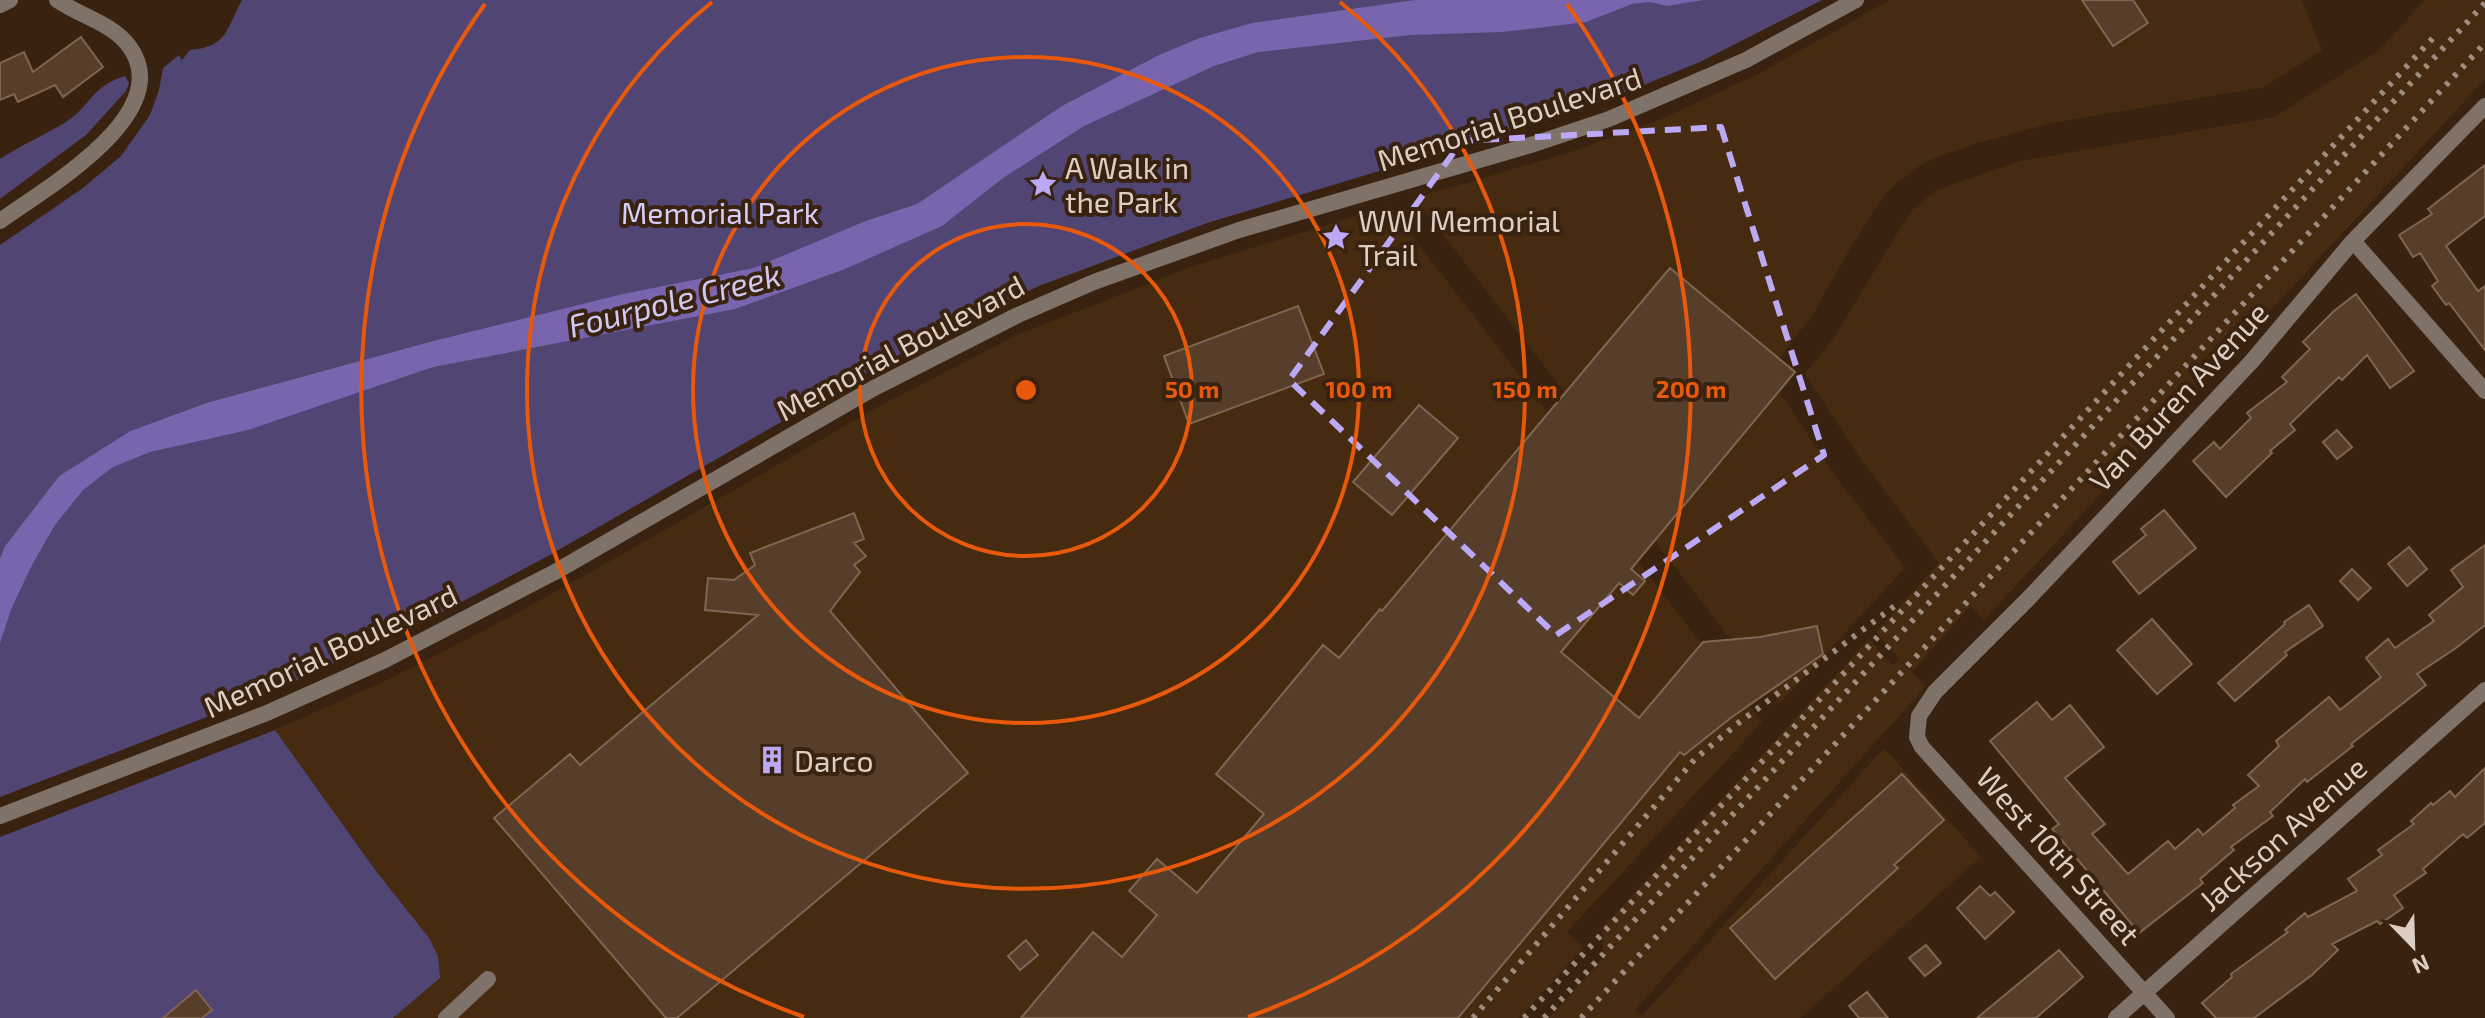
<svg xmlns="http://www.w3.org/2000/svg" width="2485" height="1018" font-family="'Exo 2',sans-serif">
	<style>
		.built { fill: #462b11 }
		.green { fill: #514574 }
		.water { fill: #7865ad }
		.building { fill: #563e2b; stroke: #806651; stroke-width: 2 }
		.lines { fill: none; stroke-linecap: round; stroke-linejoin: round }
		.minor { stroke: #7f7369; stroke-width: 16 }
		.tertiary { stroke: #7f7369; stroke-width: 16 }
		.rail { stroke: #9f8d7f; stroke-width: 6; stroke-dasharray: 4 8; stroke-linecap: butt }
		.marked { fill: none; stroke: #bca9f5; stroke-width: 6; stroke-dasharray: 16 10; stroke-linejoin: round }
		.ring { fill: none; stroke: #e8590c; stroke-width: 4 }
		.labels { text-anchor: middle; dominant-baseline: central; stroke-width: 8; stroke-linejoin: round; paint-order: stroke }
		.street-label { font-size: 30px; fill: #ddcec3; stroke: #392310 }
		.poi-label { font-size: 30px; fill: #ddcec3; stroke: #392310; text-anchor: start }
		.park-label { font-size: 30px; fill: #d6cdf6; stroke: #392310 }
		.water-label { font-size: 32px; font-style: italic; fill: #d1c8f0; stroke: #392310 }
		.centre { fill: #e8590c; stroke: #392310; stroke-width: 4 }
		.ring-label { font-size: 24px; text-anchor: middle; font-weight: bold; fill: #e8590c; stroke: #392310; stroke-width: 8; stroke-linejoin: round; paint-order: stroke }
	</style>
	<rect width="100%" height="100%" fill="#392310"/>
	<!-- built -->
	<path class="built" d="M 1890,0 L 2302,0 L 2322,50 L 2264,87 L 2052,123 L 1974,144 L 1925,162 L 1896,183 L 1884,196 L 1852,245 L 1813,314 L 1782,355 L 1766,371 L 1834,474 L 1905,568 L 1780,703 L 1637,518 L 1652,506 L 1415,198 L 1568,153 L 1657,121 L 1758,74 Z
		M 2425,0 L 2485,0 L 2485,79 L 1984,620 L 1970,606 L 1912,672 L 1925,687 L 1635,1010 L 1642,1016 L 1884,748 L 1981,857 L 1800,1018 L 1549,1018 L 1603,959 L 1603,927 L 1869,639 L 1893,666 L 1899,659 L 1876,632 L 1939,563 L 1860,458 L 1805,374 L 1835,336 L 1911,211 L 1937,190 L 2020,161 L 2274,117 L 2378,51 Z
		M 1389,206 L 1617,502 L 1602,515 L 1762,722 L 1567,932 L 1584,947 L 1519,1018 L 393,1018 L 440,978 L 385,883 L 275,730 L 383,682 L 506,619 L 635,547 L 883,404 L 1017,335 L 1193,266 Z"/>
	<!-- green -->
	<path class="green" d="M 242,0 L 1822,0 L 1700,62 L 1634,89 L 1552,119 L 1207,223 L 1039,286 L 966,319 L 889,360 L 548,556 L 441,613 L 277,690 L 0,797 L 0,604 L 85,478 L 141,441 L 535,317 L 429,342 L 206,403 L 130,431 L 59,476 L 5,546 L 0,558 L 0,245 L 83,188 L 121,156 L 150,115 L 159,90 L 163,68 L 179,55 L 182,60 L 190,50 C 227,47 226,30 242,0 Z
		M 125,76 L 129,83 L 126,91 L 86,135 L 0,199 L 0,159 C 21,145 45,135 66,122 C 91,106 91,86 125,76 Z
		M 275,730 L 376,871 L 429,938 L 438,956 L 440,978 L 393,1018 L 0,1018 L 0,837 Z"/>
	<!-- water -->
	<path class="water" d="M 1415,0 L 1703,0 L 1667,6 L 1650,2 L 1632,4 L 1586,22 L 1554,26 L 1501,32 L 1410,35 L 1258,52 L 1214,66 L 1084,126 L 1003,178 L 942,226 L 845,269 L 735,309 L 433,367 L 248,430 L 150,452 L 113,467 L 83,490 L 55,525 L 33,563 L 12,607 L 0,643 L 0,558 L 5,546 L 59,476 L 130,431 L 206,403 L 429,342 L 623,294 L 754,268 L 863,222 L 917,204 L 1062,106 L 1159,55 L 1200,38 L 1252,23 Z"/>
	<!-- building -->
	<path class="building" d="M 2082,0 L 2133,0 L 2148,23 L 2113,46 Z
		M 81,37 L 103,67 L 63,97 L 55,85 L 18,102 L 14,94 L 0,100 L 0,63 L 24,52 L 33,72 Z
		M 2485,165 L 2485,216 L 2446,246 L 2478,291 L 2485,286 L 2485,350 L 2449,303 L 2446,305 L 2432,286 L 2438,281 L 2420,253 L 2413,257 L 2399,235 L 2432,214 L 2428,209 Z
		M 1670,268 L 1795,372 L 1631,569 L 1645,581 L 1633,595 L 1619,583 L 1561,652 L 1639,718 L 1703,642 L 1760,637 L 1817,626 L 1823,654 L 1732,717 L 1684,755 L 1680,752 L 1458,1018 L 1021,1018 L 1093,932 L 1122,957 L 1157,915 L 1129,891 L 1157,859 L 1197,893 L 1264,814 L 1216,774 L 1323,645 L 1339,658 L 1380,609 L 1382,611 Z
		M 2356,294 L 2414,371 L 2390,388 L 2367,355 L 2342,380 L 2339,377 L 2290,424 L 2295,430 L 2270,451 L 2272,453 L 2226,497 L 2193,461 L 2214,442 L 2220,449 L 2251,418 L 2247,413 L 2287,382 L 2282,377 L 2310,349 L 2303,342 L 2334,311 Z
		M 1298,306 L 1324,374 L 1189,424 L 1164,356 Z
		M 1419,405 L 1458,438 L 1392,515 L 1353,482 Z
		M 2337,430 L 2352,447 L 2337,459 L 2323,442 Z
		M 2164,510 L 2196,548 L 2139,594 L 2113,562 L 2146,535 L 2141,529 Z
		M 854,513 L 864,539 L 854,543 L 866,556 L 854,565 L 860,572 L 830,611 L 968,773 L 677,1018 L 666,1018 L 494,818 L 570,754 L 580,765 L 758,615 L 705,610 L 708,578 L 734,580 L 755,565 L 750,553 Z
		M 2485,545 L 2485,625 L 2456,648 L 2417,674 L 2426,685 L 2351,744 L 2353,746 L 2307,782 L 2305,779 L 2270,812 L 2273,816 L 2231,847 L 2234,850 L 2200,879 L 2203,883 L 2139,933 L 2052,829 L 2059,824 L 1990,741 L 2037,702 L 2052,720 L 2070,705 L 2104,747 L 2065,778 L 2105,824 L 2092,834 L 2128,874 L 2168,841 L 2175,849 L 2198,829 L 2203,835 L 2235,808 L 2233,805 L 2259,786 L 2248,775 L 2279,746 L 2276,741 L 2329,697 L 2340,710 L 2381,677 L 2366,658 L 2388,639 L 2395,648 L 2434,621 L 2429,615 L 2463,587 L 2451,570 Z
		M 2409,547 L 2427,569 L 2407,586 L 2388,564 Z
		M 2352,569 L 2371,588 L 2358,600 L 2340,581 Z
		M 2309,605 L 2323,626 L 2285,652 L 2287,655 L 2235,701 L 2218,683 L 2285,624 L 2284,622 Z
		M 2152,619 L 2192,664 L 2157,694 L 2117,650 Z
		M 2485,768 L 2485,823 L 2467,838 L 2463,834 L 2423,869 L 2426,873 L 2394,895 L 2403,908 L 2380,924 L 2377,921 L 2332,944 L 2338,950 L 2312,975 L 2254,1018 L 2216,1018 L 2202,1003 L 2232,977 L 2231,974 L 2288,932 L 2285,930 L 2305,913 L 2308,917 L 2357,891 L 2348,879 L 2382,855 L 2378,850 L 2414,824 L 2411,821 L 2431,803 L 2433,805 L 2450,791 L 2455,797 Z
		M 1902,774 L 1944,820 L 1894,865 L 1898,868 L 1775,979 L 1730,928 Z
		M 1980,886 L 1990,896 L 1995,892 L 2014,912 L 1985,939 L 1957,908 Z
		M 1026,940 L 1038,955 L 1020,970 L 1008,956 Z
		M 1926,945 L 1941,963 L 1925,976 L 1909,958 Z
		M 2059,950 L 2083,977 L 2036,1018 L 1977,1018 Z
		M 196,990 L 212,1010 L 202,1018 L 163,1018 Z
		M 1867,992 L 1888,1018 L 1859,1018 L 1849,1006 Z"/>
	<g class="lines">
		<!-- minor -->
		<path class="minor" d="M 0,5 L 10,0
			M 0,221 C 44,189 179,113 129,46 C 112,23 80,16 57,0
			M 2353,241 L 2485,391
			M 446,1018 L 488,979
			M 2116,1018 L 2485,690
			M 2167,1018 L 1922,747 L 1917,737 L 1919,716 L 1935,692 L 2027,600 L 2148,472 L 2252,361 L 2353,241 L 2485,106"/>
		<!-- tertiary -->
		<path class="tertiary" d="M 0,816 L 267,713 L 385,660 L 555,572 L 874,388 L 1018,315 L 1094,282 L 1239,230 L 1534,144 L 1609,119 L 1746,60 L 1856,0"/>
		<!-- rail -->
		<path class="rail" d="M 1473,1018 L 1695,759 L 1737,724 L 1896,605
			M 1524,1018 L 2433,38
			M 1544,1018 L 2485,3
			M 1581,1018 L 2485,43"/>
	</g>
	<!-- marked area -->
	<path class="marked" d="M 1721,127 L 1824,455 L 1556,635 L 1289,380 L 1462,141 Z"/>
	<!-- distance rings -->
	<g class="ring">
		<circle cx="1026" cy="390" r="166"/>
		<circle cx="1026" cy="390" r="333"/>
		<path d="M1340 2A499 499 0 1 1 712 2"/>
		<path d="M804 1017A665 665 0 0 1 485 4M1567 4A665 665 0 0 1 1248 1017"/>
	</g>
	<!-- icons -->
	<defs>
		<symbol id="sight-bare" viewBox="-9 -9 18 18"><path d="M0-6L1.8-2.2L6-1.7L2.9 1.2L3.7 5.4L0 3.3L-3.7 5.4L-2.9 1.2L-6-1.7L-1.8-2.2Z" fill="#bca9f5" stroke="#392310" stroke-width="2.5" paint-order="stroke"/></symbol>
		<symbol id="building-bare" viewBox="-9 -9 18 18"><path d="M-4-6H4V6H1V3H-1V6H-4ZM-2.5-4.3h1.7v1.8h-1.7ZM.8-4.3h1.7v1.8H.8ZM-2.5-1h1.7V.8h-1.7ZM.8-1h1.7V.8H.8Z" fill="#bca9f5" stroke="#392310" stroke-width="2.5" paint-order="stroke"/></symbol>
	</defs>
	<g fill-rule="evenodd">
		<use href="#sight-bare" x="1023" y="164" width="40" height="40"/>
		<use href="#sight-bare" x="1316" y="217" width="40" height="40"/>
		<use href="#building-bare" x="752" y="740" width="40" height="40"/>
	</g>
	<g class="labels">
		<!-- street labels -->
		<g class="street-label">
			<text transform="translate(1509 118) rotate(-18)">Memorial Boulevard</text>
			<text transform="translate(900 347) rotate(-28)">Memorial Boulevard</text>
			<text transform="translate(2178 396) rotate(-47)">Van Buren Avenue</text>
			<text transform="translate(330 650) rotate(-25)">Memorial Boulevard</text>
			<text transform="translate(2282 833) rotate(-42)">Jackson Avenue</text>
			<text transform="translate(2059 855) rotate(48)">West 10th Street</text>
		</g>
		<!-- poi labels -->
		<g class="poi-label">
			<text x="1065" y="167">A Walk in<tspan x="1065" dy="34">the Park</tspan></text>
			<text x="1358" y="220">WWI Memorial<tspan x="1358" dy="34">Trail</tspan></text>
			<text x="794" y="760">Darco</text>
		</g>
		<!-- park labels -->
		<g class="park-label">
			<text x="720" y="212">Memorial Park</text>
		</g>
		<!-- water labels -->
		<g class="water-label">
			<text transform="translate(674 299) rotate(-14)">Fourpole Creek</text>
		</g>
	</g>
	<circle cx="1026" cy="390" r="12" class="centre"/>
	<g class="ring-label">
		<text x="1192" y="398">50 m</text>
		<text x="1359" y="398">100 m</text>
		<text x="1525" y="398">150 m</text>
		<text x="1691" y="398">200 m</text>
	</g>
	<!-- north arrow -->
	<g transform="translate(2413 946) rotate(157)" stroke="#392310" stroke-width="6" paint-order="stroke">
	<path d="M0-6L14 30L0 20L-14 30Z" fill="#ddcec3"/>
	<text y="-12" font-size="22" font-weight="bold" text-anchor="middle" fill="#ddcec3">N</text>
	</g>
</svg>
